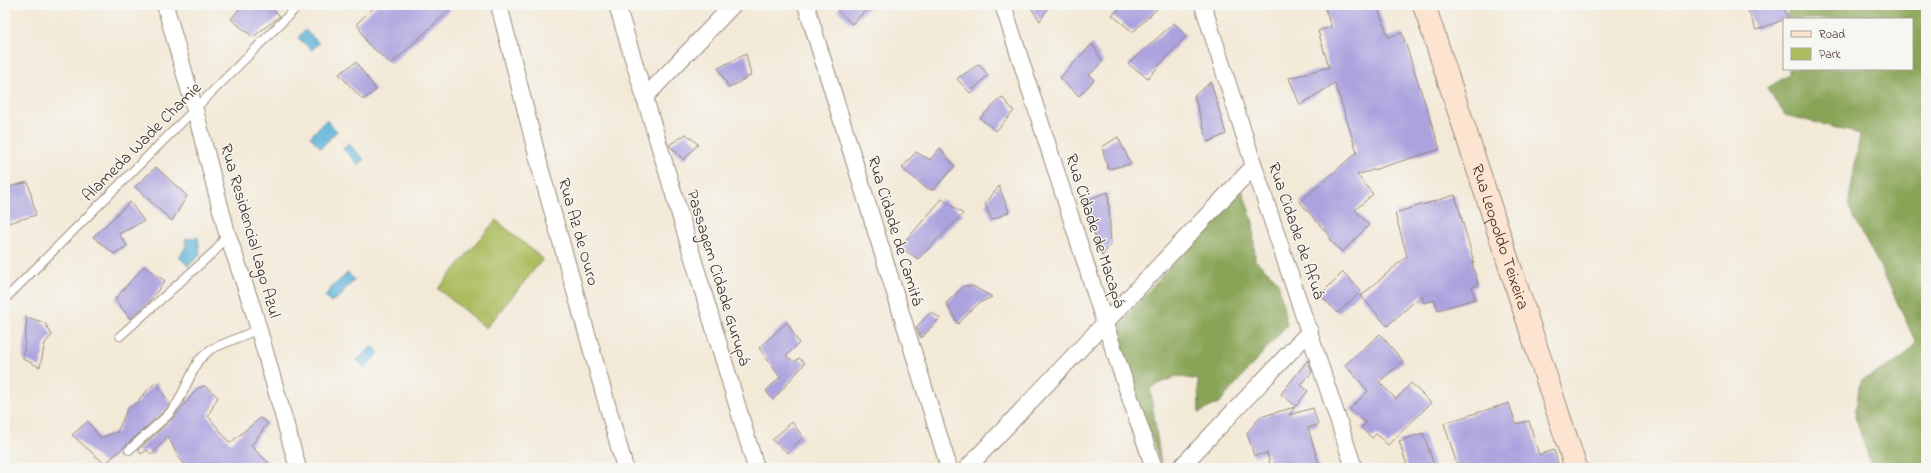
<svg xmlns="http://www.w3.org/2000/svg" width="1931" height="473" font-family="'Indie Flower',sans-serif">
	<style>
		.green { fill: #acbc5f; stroke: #74733e }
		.forest { fill: #89a456; stroke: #62673a }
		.water { fill: #5db3d9; stroke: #4c6e7c }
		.building { fill: #aca2de }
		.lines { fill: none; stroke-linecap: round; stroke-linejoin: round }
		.lane-casing { stroke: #978a7a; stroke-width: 10 }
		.street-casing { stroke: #978a7a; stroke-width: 18 }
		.secondary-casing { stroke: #978a7a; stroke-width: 24 }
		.lane { stroke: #fff; stroke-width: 8 }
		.street { stroke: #fff; stroke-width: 16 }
		.secondary { stroke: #fde4d1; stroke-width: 22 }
		.labels { text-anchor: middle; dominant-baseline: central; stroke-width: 3; stroke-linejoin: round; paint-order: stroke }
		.street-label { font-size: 17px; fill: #3b2a1e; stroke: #f6f6f2 }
	</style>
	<rect width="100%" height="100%" fill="#f6f6f2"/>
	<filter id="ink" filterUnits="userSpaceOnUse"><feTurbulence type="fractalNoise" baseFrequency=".025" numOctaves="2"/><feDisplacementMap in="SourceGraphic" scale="8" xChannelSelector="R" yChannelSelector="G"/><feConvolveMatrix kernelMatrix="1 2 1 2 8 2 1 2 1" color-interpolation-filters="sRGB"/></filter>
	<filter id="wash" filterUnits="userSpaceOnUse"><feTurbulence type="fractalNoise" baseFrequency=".012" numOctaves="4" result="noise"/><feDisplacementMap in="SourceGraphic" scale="16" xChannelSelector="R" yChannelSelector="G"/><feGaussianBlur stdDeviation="0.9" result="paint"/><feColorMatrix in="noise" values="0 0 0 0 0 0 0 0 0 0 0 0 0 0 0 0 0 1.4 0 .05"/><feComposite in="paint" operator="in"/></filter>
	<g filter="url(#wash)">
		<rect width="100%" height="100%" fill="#f3e9d7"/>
		<!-- green -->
		<path class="green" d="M 496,220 L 543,259 L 486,328 L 438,289 Z"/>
		<!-- forest -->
		<path class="forest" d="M 1788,5 L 1926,5 L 1926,468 L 1872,468 L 1855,416 L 1860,381 L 1897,362 L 1916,343 L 1885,276 L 1848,206 L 1860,134 L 1785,115 L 1767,88 L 1789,75 L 1789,69 L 1912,69 L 1912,19 L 1788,19 Z
			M 1241,187 L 1253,222 L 1255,260 L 1278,281 L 1287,325 L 1220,402 L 1199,413 L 1198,380 L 1177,376 L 1150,388 L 1161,464 L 1113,331 Z"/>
		<!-- water -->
		<path class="water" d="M 305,30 L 319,43 L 312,50 L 298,38 Z
			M 326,120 L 337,131 L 321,148 L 310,137 Z
			M 348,143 L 364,159 L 359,165 L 343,149 Z
			M 198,237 L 200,255 L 188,266 L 179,257 L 186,247 L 185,239 Z
			M 348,273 L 355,280 L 345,289 L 342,295 L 331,302 L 325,296 L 333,286 Z
			M 373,346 L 379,353 L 365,368 L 357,360 Z"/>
		<g id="blocks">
			<!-- building -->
			<path class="building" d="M 242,5 L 268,5 L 280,16 L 253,37 L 231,19 Z
				M 377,5 L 455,5 L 391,64 L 367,43 L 357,23 Z
				M 843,5 L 871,5 L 852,24 L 837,10 Z
				M 1029,5 L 1050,5 L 1040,21 Z
				M 1125,5 L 1161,5 L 1133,32 L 1112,15 Z
				M 1324,5 L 1377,5 L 1388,37 L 1402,33 L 1440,149 L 1357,175 L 1373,194 L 1355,210 L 1369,225 L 1342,252 L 1329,239 L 1331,238 L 1300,202 L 1357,152 L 1335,83 L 1300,105 L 1289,78 L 1329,67 L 1318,31 L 1331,27 Z
				M 1746,5 L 1783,5 L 1788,18 L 1756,30 Z
				M 1174,23 L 1186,36 L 1148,78 L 1128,64 Z
				M 1092,44 L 1103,62 L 1089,75 L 1094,80 L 1079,96 L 1060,78 Z
				M 746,54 L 751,75 L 729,88 L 718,68 Z
				M 356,62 L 376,90 L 363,100 L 339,74 Z
				M 979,64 L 988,75 L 970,93 L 957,79 Z
				M 1211,82 L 1226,134 L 1208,142 L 1194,96 Z
				M 1002,97 L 1014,111 L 996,131 L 980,118 Z
				M 686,134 L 698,144 L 684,160 L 669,145 Z
				M 1118,137 L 1131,164 L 1108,169 L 1102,147 Z
				M 940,148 L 955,166 L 933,190 L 926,188 L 902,168 L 916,152 L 930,160 Z
				M 156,167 L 187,196 L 172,221 L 135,187 Z
				M 28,182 L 36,215 L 5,224 L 5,188 Z
				M 999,186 L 1009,212 L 992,220 L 985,204 Z
				M 1108,192 L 1111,244 L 1102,256 L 1083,201 Z
				M 1455,195 L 1474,262 L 1472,262 L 1478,285 L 1472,287 L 1475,299 L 1438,310 L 1435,300 L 1424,303 L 1422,295 L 1387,326 L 1361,296 L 1407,256 L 1395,213 Z
				M 942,199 L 963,214 L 918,259 L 900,247 Z
				M 130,202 L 144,221 L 119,234 L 127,246 L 114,254 L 93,237 Z
				M 144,266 L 165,281 L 149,302 L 130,319 L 115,299 Z
				M 1343,272 L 1361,291 L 1338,313 L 1320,295 Z
				M 964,286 L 973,286 L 992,297 L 979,303 L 958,324 L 946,303 Z
				M 931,312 L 940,318 L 921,338 L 916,327 Z
				M 27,317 L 45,323 L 52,335 L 45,343 L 40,367 L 23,359 Z
				M 787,322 L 799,343 L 786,356 L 795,362 L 799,358 L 805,363 L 773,400 L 766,391 L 780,377 L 759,348 Z
				M 1380,334 L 1403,361 L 1379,382 L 1396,399 L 1411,383 L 1431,403 L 1388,445 L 1376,434 L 1372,438 L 1361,428 L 1366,423 L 1350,409 L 1368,391 L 1345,365 Z
				M 1308,360 L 1312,372 L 1301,385 L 1308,391 L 1296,406 L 1281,394 Z
				M 156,382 L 170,404 L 164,411 L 105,464 L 72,435 L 88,421 L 100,438 L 117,432 L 128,408 L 140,401 L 139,399 Z
				M 205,386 L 218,397 L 208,416 L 230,443 L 260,418 L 268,423 L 251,446 L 274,468 L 188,468 L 178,457 L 168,436 L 152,455 L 147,450 L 141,454 L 138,450 L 172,419 L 198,388 Z
				M 1509,403 L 1516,424 L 1529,421 L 1539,455 L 1554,450 L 1559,468 L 1458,468 L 1444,423 Z
				M 1295,407 L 1289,415 L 1313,408 L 1318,425 L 1308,428 L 1320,468 L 1271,468 L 1267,453 L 1254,456 L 1247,433 L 1260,417 Z
				M 792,422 L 803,437 L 788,453 L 772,440 Z
				M 1423,433 L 1435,468 L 1408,468 L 1399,441 Z"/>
		</g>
	</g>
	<g filter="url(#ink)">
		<use href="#blocks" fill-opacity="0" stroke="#978a7a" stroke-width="1"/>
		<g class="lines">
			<defs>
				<path id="lane" d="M 5,299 L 299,5
					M 120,336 L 216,250 L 227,234
					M 129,450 L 168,415 L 178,402 L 198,361 L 211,349 L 259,329"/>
				<path id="street" d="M 165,5 L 195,110 L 227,233 L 253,309 L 298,468
					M 499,5 L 541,171 L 625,468
					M 617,5 L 756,468
					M 806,5 L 949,468
					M 1003,5 L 1105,324 L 1154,468
					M 1203,5 L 1254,166 L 1354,468
					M 644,98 L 733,5
					M 967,468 L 1254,166
					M 1180,468 L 1310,331"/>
				<g id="secondary">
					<path id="s1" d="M 1424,5 L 1576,468"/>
				</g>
			</defs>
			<!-- lane casing -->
			<use href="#lane" class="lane-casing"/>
			<!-- street casing -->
			<use href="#street" class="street-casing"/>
			<!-- secondary casing -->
			<use href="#secondary" class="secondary-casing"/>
			<!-- lane -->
			<use href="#lane" class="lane"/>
			<!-- street -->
			<use href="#street" class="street"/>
			<!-- secondary -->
			<use href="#secondary" class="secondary"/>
		</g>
	</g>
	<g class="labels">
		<!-- street labels -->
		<g class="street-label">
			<text transform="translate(142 142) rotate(-45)">Alameda Wade Chamie</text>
			<text transform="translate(250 231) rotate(74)">Rua Residencial Lago Azul</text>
			<text transform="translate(895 231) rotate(73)">Rua Cidade de Camitá</text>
			<text transform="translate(1095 231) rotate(72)">Rua Cidade de Macapá</text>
			<text transform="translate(1296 231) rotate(71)">Rua Cidade de Afuá</text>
			<text transform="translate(578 232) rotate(74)">Rua Az de Ouro</text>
			<text stroke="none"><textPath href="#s1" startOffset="244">Rua Leopoldo Teixeira</textPath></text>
			<text transform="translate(718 278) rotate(73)">Passagem Cidade Gurupá</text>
		</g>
	</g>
	<!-- margin -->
	<rect width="1931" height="473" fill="none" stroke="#f6f6f2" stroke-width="20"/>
	<!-- legend -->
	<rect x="1783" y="18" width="130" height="52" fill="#f6f6f2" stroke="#aba49d"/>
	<rect x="1791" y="31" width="20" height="6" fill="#fde4d1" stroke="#aba49d"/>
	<text x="1819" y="38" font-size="12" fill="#3b2a1e">Road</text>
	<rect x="1791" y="48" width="20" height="12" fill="#acbc5f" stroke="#aba49d"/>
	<text x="1819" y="58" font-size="12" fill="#3b2a1e">Park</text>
</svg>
